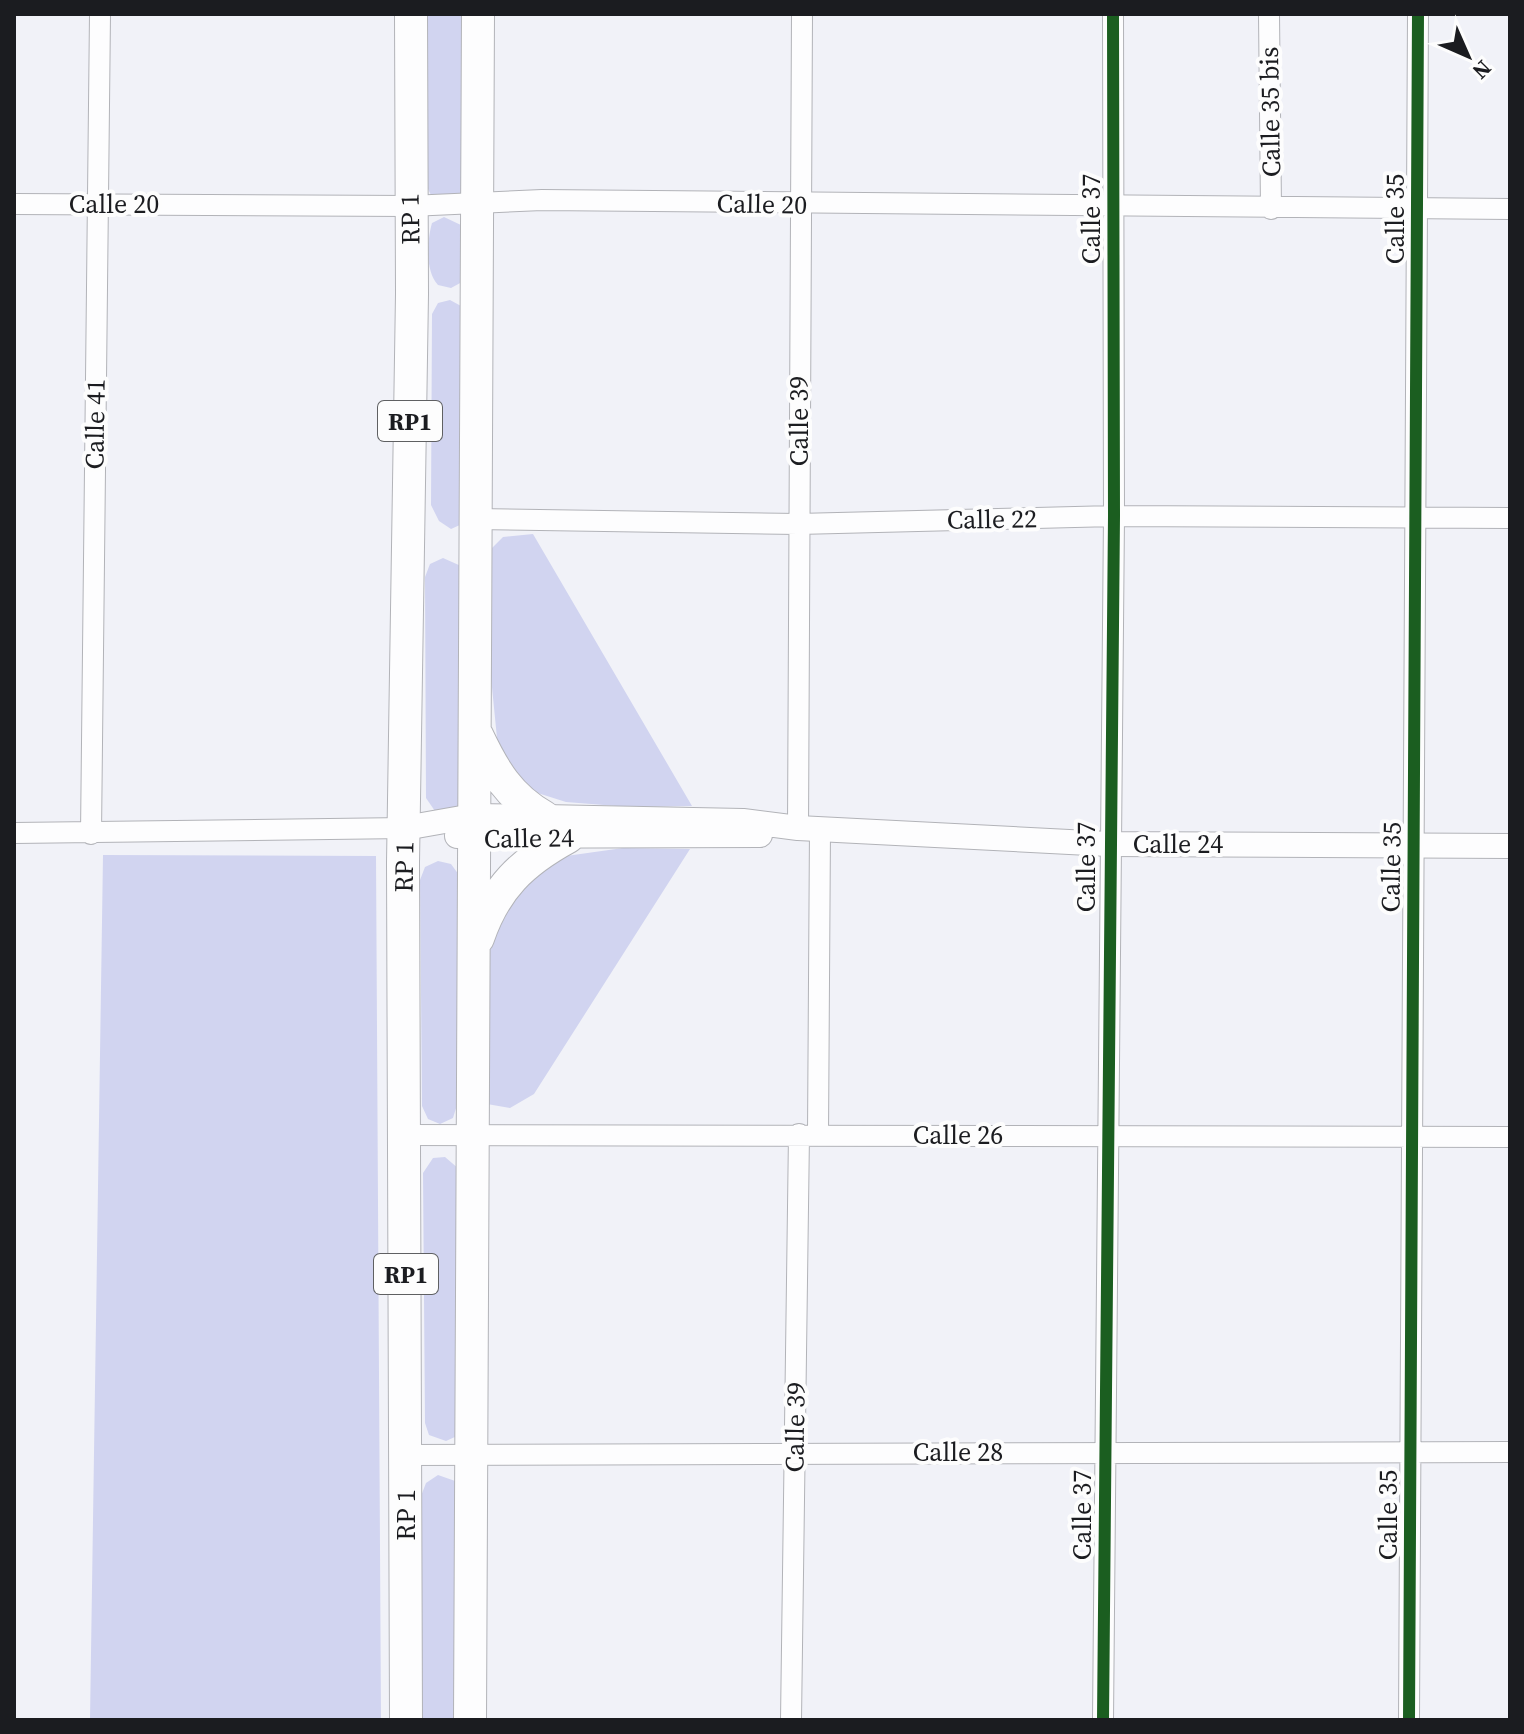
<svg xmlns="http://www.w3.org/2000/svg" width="1524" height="1734" font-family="'Source Serif 4',serif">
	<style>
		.green { fill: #d1d4f0 }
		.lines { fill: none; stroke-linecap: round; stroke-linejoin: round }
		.minor-casing { stroke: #b2b3b8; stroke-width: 22 }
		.tertiary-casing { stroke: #b2b3b8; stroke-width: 26 }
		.primary-casing { stroke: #b2b3b8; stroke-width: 34 }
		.minor { stroke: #fdfdfe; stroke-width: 20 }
		.tertiary { stroke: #fdfdfe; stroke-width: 24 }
		.primary { stroke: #fdfdfe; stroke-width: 32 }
		.cycleway-casing { stroke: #fdfdfd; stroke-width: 17 }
		.cycleway { stroke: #1b5e20; stroke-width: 12 }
		.labels { text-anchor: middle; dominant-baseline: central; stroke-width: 8; stroke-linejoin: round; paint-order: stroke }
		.shield { fill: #fdfdfd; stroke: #5f6062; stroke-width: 2 }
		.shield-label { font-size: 24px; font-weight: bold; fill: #1b1c20 }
		.street-label { font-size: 26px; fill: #1b1c20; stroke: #fdfdfd }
	</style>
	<rect width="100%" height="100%" fill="#f1f2f8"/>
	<!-- green -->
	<path class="green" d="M 427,14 L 465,14 L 463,192 L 459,197 L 431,195 L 428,189 Z
		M 444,217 L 463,226 L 462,282 L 451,288 L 438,285 C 425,271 427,241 432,223 Z
		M 450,300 L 461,306 L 462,524 L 451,529 L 439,521 L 431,505 L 432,314 L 438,303 Z
		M 533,534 L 692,806 L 629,807 L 566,802 L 528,790 L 499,750 L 497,738 L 488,647 L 491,549 L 503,537 Z
		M 443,558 L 461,566 L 460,804 L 456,810 L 437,814 L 426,798 L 425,577 L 430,564 Z
		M 623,848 L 690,849 L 534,1094 L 510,1108 L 487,1104 L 484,1097 L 490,931 L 508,898 L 559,857 Z
		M 103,855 L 376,856 L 381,1720 L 90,1720 Z
		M 438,861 L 451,864 L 459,875 L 457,1105 L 453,1118 L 440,1124 L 428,1119 L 422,1106 L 420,880 L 425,867 Z
		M 445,1157 L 459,1169 L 457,1436 L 446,1441 L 429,1435 L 425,1423 L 423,1173 L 433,1158 Z
		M 438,1475 L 458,1482 L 462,1720 L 420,1720 L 421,1496 L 426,1483 Z"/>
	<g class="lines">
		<defs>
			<path id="minor" d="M 1269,14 L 1271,209
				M 14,204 L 410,206 L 542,200 L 1510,209
				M 475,519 L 798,524 L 1114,516 L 1510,518
				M 798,828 L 802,14
				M 14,833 L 405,828
				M 91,834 L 100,14
				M 818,1134 L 820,829
				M 406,1135 L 1510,1137
				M 406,1455 L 1510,1452
				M 791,1720 L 799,1134
				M 1103,1720 L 1114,516 L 1113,14
				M 1409,1720 L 1418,14"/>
			<path id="tertiary" d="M 405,828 L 473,816 L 544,817 L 743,821 L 798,828 L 1108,844 L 1510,846
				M 457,836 L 760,835"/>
			<path id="primary" d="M 477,735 C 494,771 509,797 544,817
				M 478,938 C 495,888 522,862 568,837
				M 406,1720 L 403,863 L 412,294 L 411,14
				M 470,1720 L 478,14"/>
		</defs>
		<!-- minor casing -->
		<use href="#minor" class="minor-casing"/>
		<!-- tertiary casing -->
		<use href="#tertiary" class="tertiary-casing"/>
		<!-- primary casing -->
		<use href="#primary" class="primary-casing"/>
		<!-- minor -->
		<use href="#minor" class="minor"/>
		<!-- tertiary -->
		<use href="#tertiary" class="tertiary"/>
		<!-- primary -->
		<use href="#primary" class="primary"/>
		<defs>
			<path id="cycleway" d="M 1103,1720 L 1114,516 L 1113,14
				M 1409,1720 L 1418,14"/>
		</defs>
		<!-- cycleway casing -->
		<use href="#cycleway" class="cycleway-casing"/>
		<!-- cycleway -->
		<use href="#cycleway" class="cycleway"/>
	</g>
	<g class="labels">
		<!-- shield labels -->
		<g class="shield">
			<rect x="378" y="401" width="64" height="40" rx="6"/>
			<rect x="374" y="1254" width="64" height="40" rx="6"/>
		</g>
		<g class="shield-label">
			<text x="410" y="421">RP1</text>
			<text x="406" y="1274">RP1</text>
		</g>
		<!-- street labels -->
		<g class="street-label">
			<text transform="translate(1270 112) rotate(-91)">Calle 35 bis</text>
			<text x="114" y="204">Calle 20</text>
			<text transform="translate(762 204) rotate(1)">Calle 20</text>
			<text transform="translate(410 219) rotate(-91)">RP 1</text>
			<text transform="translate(1091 219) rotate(-90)">Calle 37</text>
			<text transform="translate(1395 219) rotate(-90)">Calle 35</text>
			<text transform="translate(799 421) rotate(-90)">Calle 39</text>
			<text transform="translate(95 424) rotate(-89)">Calle 41</text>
			<text transform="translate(992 519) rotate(-1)">Calle 22</text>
			<text transform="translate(529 838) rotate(-1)">Calle 24</text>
			<text x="1178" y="844">Calle 24</text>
			<text transform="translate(404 867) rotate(-89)">RP 1</text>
			<text transform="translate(1086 867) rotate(-90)">Calle 37</text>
			<text transform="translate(1391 867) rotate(-89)">Calle 35</text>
			<text x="958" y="1135">Calle 26</text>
			<text transform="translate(795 1427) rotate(-89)">Calle 39</text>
			<text x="958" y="1452">Calle 28</text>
			<text transform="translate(406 1515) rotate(-90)">RP 1</text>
			<text transform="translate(1082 1515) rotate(-90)">Calle 37</text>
			<text transform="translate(1388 1515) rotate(-90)">Calle 35</text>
		</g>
	</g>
	<!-- border -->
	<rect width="1524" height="1734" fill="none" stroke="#1b1c20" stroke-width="32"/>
	<!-- north arrow -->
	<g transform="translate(1468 56) rotate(135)" stroke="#fdfdfd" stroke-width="6" paint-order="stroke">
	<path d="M0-6L14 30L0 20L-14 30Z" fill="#1b1c20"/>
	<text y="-12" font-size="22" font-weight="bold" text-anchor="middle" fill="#1b1c20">N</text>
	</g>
</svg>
